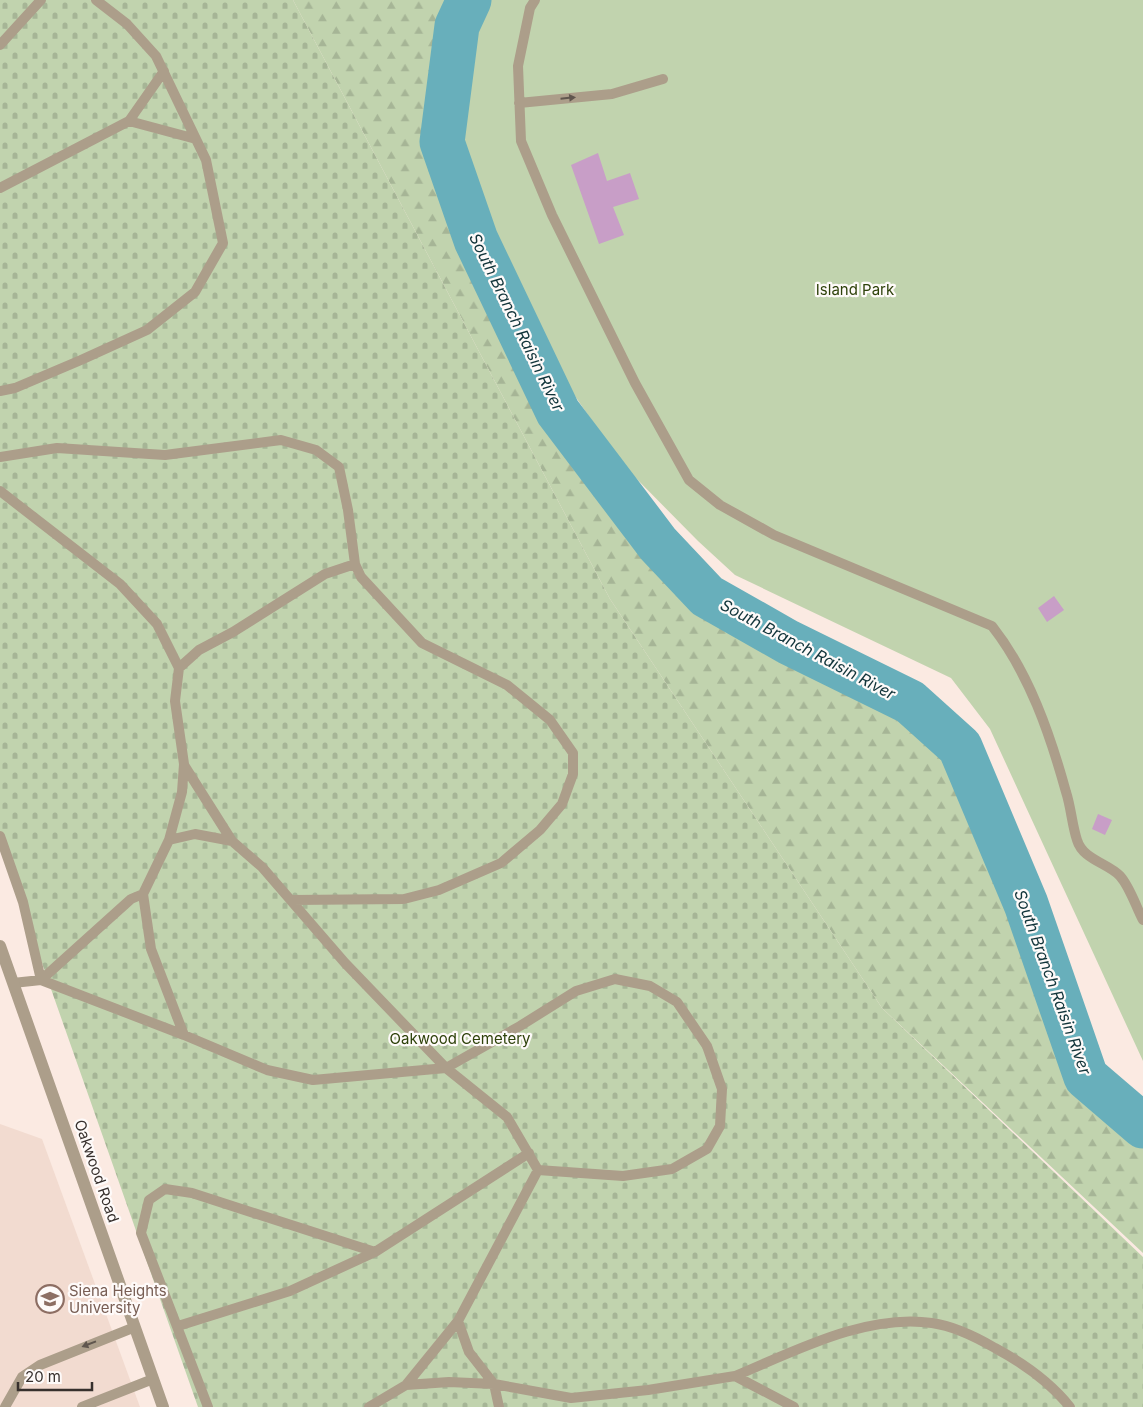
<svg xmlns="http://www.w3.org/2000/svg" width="1143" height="1407" font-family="Inter,sans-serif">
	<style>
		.education { fill: #f2dbd0 }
		.green { fill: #c1d3ae }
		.forest { fill: url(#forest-firs) }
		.cemetery { fill: url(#cemetery-stones) }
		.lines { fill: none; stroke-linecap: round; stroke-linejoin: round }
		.river { stroke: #68afbb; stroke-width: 45 }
		.building { fill: #c89ec7 }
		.service { stroke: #ac9e8a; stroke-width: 10 }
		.tertiary { stroke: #ac9e8a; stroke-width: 12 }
		.oneway { fill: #60564e }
		.labels { text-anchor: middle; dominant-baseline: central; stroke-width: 4.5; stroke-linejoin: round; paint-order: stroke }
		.park-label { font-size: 15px; fill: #2e420a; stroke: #fefaf9 }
		.street-label { font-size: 15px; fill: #37302d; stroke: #fefaf9 }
		.education-label { font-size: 15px; fill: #785e54; stroke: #fefaf9; text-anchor: start }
		.water-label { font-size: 16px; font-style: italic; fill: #11343a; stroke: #fefaf9 }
	</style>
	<defs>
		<pattern id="forest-firs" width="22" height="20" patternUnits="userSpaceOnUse" patternTransform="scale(1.25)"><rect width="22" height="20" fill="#c1d3ae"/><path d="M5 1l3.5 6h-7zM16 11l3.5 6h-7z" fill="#a6b596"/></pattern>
		<pattern id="cemetery-stones" width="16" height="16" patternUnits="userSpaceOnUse" patternTransform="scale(1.25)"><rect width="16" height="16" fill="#c1d3ae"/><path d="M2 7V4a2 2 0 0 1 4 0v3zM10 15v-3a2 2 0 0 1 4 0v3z" fill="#a6b596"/></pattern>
	</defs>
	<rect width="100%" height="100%" fill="#fbeae2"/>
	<!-- education -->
	<path class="education" d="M 0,1124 L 42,1139 L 140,1407 L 0,1407 Z"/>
	<!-- green -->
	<path class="green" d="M 485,0 L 1143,0 L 1143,1061 L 990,729 L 951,678 L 735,575 L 698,541 L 622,464 L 532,334 L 478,226 L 449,141 L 454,81 Z"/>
	<!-- forest -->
	<path class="forest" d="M 293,0 L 469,0 L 457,26 L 442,142 L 476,240 L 558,412 L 658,544 L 707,596 L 910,702 L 960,747 L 1086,1077 L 1143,1126 L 1143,1253 L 882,1008 L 610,599 Z"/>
	<!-- cemetery -->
	<path class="cemetery" d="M 0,0 L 293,0 L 610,599 L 882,1008 L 1143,1257 L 1143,1407 L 198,1407 L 0,844 Z"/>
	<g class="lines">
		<!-- river -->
		<path class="river" d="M 469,0 L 457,26 L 442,142 L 476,240 L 558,412 L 658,544 L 707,596 L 788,642 L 910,702 L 960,747 L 1026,904 L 1086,1077 L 1143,1126"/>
	</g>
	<!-- building -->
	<path class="building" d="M 598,153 L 607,181 L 630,173 L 639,199 L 613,207 L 624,235 L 599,244 L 571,165 Z
		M 1054,596 L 1064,610 L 1047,622 L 1038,608 Z
		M 1098,814 L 1112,820 L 1105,835 L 1092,829 Z"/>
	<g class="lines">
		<!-- service -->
		<path class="service" d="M 535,0 L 530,8 L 518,66 L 521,141 L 552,215 L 635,383 L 689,480 L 720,505 L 774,535 L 992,626 C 1029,673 1050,734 1066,792 C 1071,807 1072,825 1077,840 C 1083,860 1108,863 1120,876 C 1130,887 1136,907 1143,920
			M 0,45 L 41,0
			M 519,103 L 612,94 L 663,79
			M 129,121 L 164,71
			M 0,188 L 129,121 L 196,139
			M 0,391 L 15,388 L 81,360 L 147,330 L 195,292 L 223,243 L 206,160 L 156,56 L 127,24 L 96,0
			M 0,457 L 57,448 L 165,455 L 281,440 L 316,450 L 339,467 L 348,510 L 355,564
			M 0,491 L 120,584 L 157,624 L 179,668
			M 184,765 L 232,841
			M 0,836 L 23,902 L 41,980 L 131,899 L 143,894 L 151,949 L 184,1035
			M 169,840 L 182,792 L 184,764 L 175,701 L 179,668 L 199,650 L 233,632 L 325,574 L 355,564 L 361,577 L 422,643 L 507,685 L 550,720 L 573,753 L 573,774 L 562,804 L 540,830 L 501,863 L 439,890 L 404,899 L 292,900
			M 143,894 L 169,840 L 195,834 L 232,841 L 262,867 L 345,963 L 446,1068 L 507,1117 L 538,1170 L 458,1321
			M 13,983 L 41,980 L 184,1035 L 267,1070 L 313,1080 L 446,1068 L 520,1026 L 576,991 L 615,979 L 650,986 L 677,1002 L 707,1046 L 722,1089 L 720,1126 L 707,1149 L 672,1169 L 623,1176 L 538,1170
			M 178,1326 L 290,1291 L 375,1252 L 529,1153
			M 735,1376 C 793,1352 866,1313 932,1323 C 954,1326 976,1337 995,1348 C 1023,1363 1050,1382 1070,1407
			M 406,1385 L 449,1382 L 494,1384 L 571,1398 L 648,1390 L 735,1376 L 794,1407
			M 5,1407 L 22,1377 L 40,1365 L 135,1327
			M 82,1407 L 153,1379
			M 208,1407 L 141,1233 L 149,1200 L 165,1189 L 192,1193 L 375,1252
			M 369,1407 L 406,1385 L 458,1321 L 469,1352 L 494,1384 L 499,1407"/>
		<!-- tertiary -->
		<path class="tertiary" d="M 0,946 L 163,1407"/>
	</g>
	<!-- one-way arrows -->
	<defs><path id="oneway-solid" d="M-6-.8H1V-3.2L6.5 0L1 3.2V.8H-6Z" transform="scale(1.25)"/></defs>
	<g class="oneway">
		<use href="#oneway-solid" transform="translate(568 98) rotate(-6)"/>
		<use href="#oneway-solid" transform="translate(89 1344) rotate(159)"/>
	</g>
	<!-- icons -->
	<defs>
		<symbol id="university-ring" viewBox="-11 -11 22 22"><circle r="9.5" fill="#fefaf9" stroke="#8d6e63" stroke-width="1.5"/><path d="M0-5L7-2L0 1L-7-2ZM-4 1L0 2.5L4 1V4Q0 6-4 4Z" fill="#8d6e63"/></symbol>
	</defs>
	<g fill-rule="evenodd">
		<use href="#university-ring" x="34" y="1283" width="32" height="32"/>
	</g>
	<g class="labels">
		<!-- park labels -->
		<g class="park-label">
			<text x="855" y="289">Island Park</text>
			<text x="460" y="1038">Oakwood Cemetery</text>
		</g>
		<!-- street labels -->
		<g class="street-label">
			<text transform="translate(97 1171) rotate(71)">Oakwood Road</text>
		</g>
		<!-- education labels -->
		<g class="education-label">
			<text x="69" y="1290">Siena Heights<tspan x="69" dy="17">University</tspan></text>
		</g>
		<!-- water labels -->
		<g class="water-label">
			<text transform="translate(517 322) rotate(64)">South Branch Raisin River</text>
			<text transform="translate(808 649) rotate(28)">South Branch Raisin River</text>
			<text transform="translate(1053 982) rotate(70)">South Branch Raisin River</text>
		</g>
	</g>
	<!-- scale -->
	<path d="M18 1382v8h74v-8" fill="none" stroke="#37302d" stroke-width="2.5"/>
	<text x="25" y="1382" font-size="15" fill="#37302d" stroke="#fefaf9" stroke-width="4" paint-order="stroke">20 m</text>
</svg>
